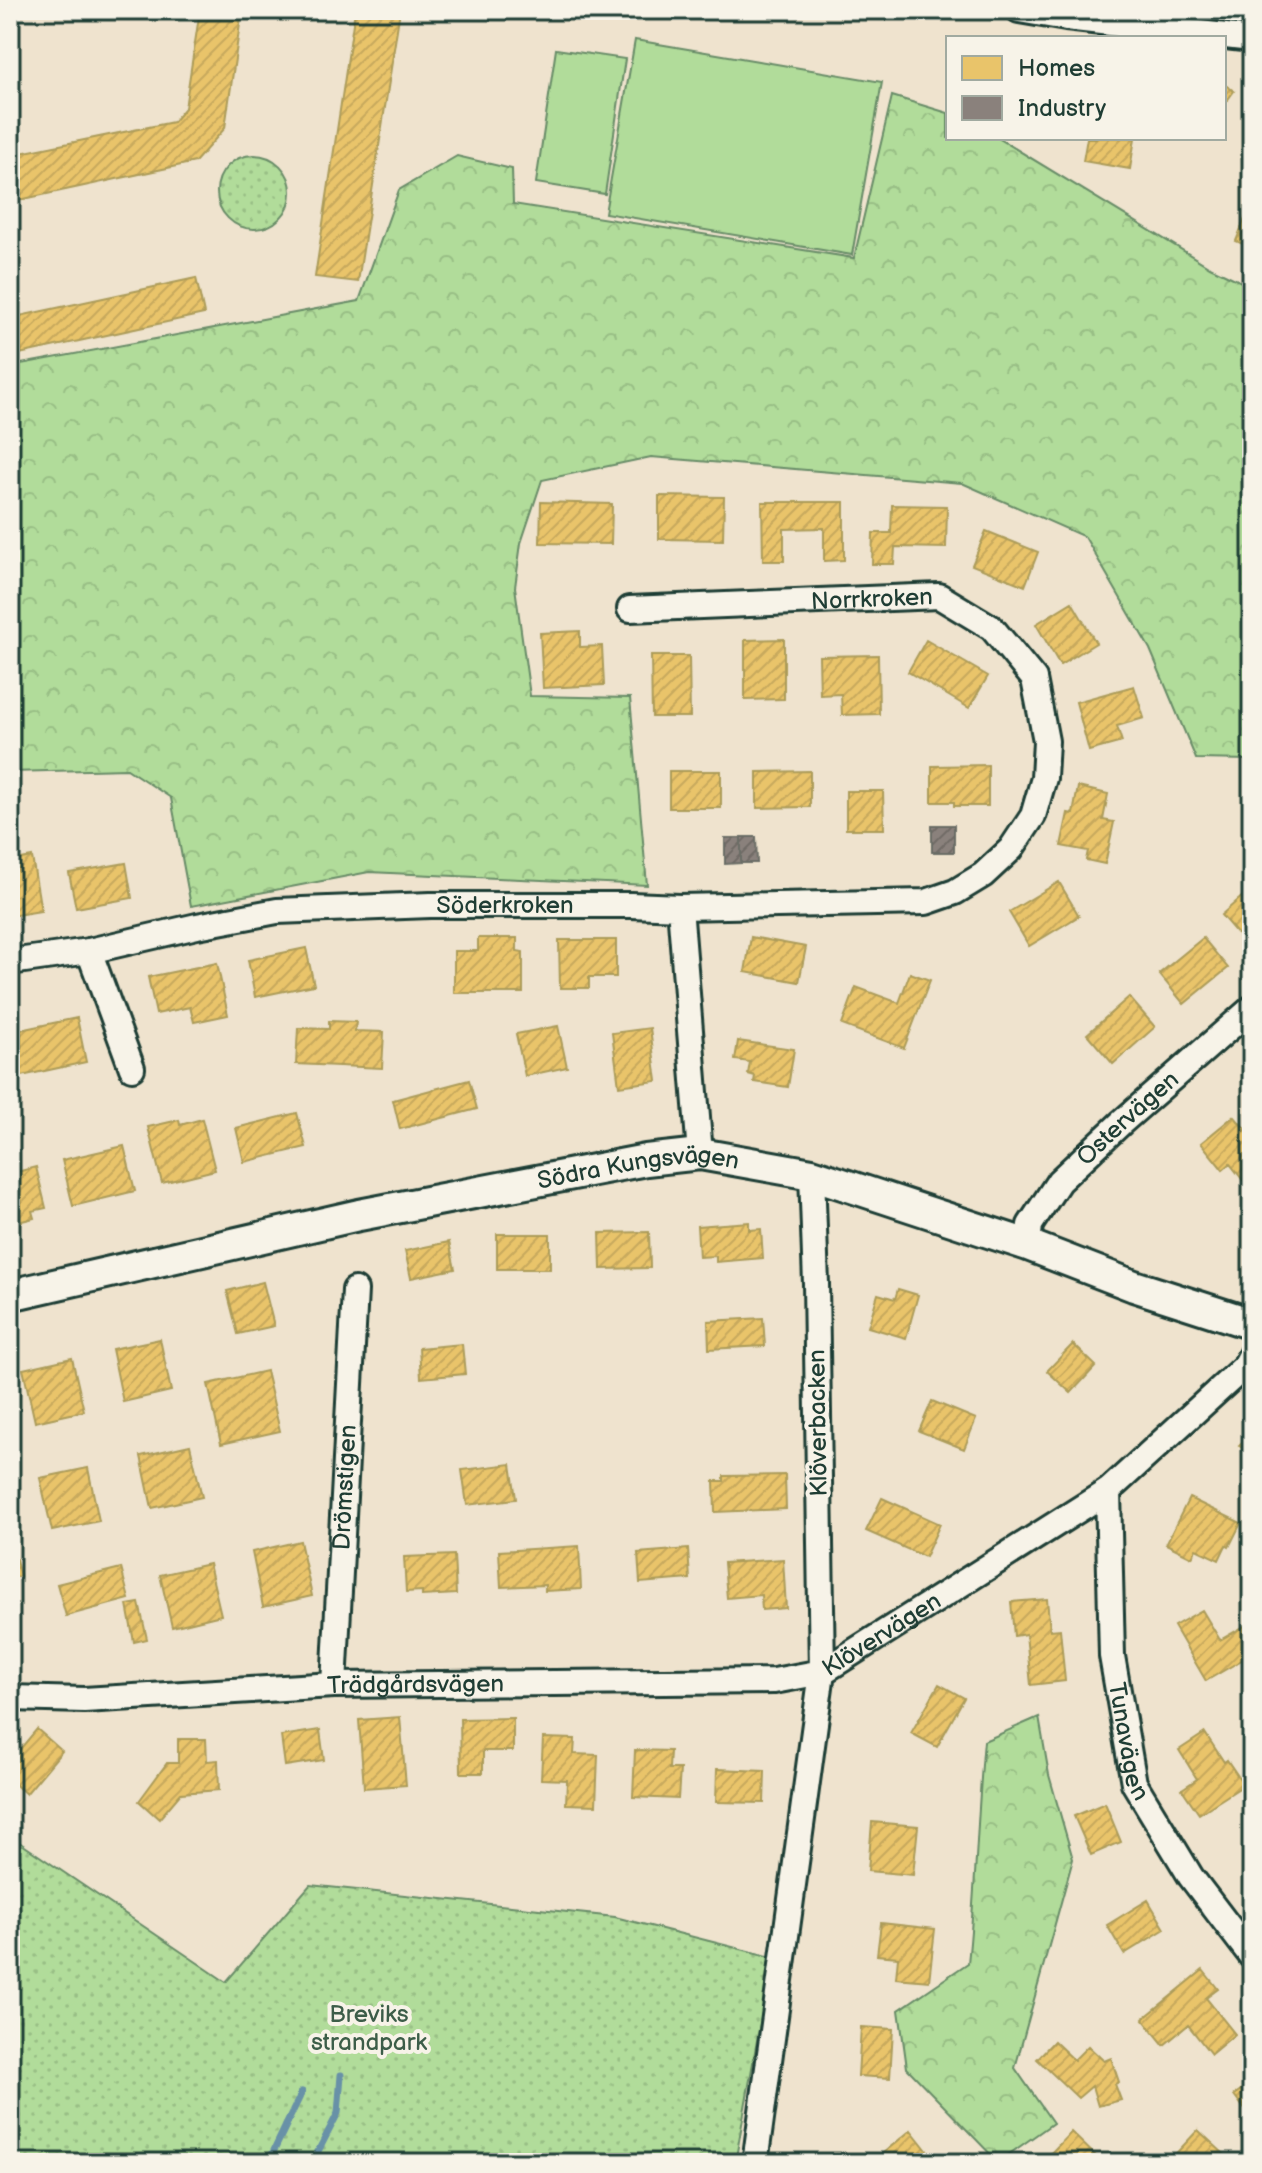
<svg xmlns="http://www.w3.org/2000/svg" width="1262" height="2173" font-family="'Balsamiq Sans',sans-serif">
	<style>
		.grass { fill: url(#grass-dots); stroke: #688c67; stroke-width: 2 }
		.forest { fill: url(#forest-crowns); stroke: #688c67; stroke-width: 2 }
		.pitch { fill: #b1dc9a; stroke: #688c67; stroke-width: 2 }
		.homes { fill: url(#homes-hatch); stroke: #ac9c5a; stroke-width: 2 }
		.industry { fill: url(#industry-hatch); stroke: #6a6d66; stroke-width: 2 }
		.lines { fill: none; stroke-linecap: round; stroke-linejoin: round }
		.stream { stroke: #6891a7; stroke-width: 7 }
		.minor-casing { stroke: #1f3d34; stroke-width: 30 }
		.tertiary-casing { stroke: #1f3d34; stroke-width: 36 }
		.minor { stroke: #f7f3e8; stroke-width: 24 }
		.tertiary { stroke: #f7f3e8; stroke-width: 30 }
		.labels { text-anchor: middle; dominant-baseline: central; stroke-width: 8; stroke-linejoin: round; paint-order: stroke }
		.street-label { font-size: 24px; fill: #1f3d34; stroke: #f7f3e8 }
		.park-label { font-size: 24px; fill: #3c5d48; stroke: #f7f3e8 }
	</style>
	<defs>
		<pattern id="grass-dots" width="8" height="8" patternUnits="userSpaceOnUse" patternTransform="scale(2)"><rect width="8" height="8" fill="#b1dc9a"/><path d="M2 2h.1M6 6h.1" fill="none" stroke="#98be85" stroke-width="1.8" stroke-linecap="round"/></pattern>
		<pattern id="forest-crowns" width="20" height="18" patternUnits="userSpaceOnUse" patternTransform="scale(2)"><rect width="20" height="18" fill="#b1dc9a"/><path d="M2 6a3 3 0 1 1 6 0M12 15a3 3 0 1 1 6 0" fill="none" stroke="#98be85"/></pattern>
		<pattern id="homes-hatch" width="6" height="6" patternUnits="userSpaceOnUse" patternTransform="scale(2)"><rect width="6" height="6" fill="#e9c46a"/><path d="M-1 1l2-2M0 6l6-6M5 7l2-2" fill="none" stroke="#c7a95c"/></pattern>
		<pattern id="industry-hatch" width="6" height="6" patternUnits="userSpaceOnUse" patternTransform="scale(2)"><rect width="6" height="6" fill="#8a817c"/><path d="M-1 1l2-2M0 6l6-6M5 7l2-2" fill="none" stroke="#706b66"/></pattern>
	</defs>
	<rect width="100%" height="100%" fill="#efe3ce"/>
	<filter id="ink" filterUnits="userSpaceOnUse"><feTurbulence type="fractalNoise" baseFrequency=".0125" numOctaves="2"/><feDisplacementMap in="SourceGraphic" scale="16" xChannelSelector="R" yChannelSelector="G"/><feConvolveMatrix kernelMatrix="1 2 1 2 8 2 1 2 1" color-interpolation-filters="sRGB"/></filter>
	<g filter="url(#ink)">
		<!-- grass -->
		<path class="grass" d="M217 192a37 37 0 1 1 74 0a37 37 0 1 1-74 0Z
			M 10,1836 L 226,1982 L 310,1885 L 615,1917 L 772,1957 L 735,2163 L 10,2163 Z"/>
		<!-- forest -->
		<path class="forest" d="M 892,96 L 948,113 L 948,138 L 998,138 L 1210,267 L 1252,287 L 1251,760 L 1196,759 L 1150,649 L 1085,537 L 962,483 L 651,457 L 542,480 L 521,543 L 515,587 L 530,696 L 630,698 L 647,885 L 369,872 L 191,906 L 171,798 L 127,769 L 10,772 L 10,366 L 359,301 L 399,190 L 457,156 L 512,169 L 513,204 L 854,258 Z
			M 1039,1717 L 1049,1775 L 1073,1859 L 1015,2068 L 1053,2123 L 998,2162 L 907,2068 L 899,2010 L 968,1963 C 976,1889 977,1815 984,1741 Z"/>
		<!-- pitch -->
		<path class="pitch" d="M 635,40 L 882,82 L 852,255 L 605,213 Z
			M 556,49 L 625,59 L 605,194 L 536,183 Z"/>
		<!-- homes -->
		<path class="homes" d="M 200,10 L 242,10 L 225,128 L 195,162 L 10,202 L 10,155 L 173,122 L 185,108 Z
			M 355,10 L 400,10 L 358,282 L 315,277 Z
			M 1224,84 L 1234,91 L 1224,105 Z
			M 1087,138 L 1135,138 L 1130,169 L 1083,161 Z
			M 1252,201 L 1252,248 L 1236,241 Z
			M 196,278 L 204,314 L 10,356 L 10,318 Z
			M 659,496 L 724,497 L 723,540 L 659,539 Z
			M 541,502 L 612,504 L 611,544 L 540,543 Z
			M 762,502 L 844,502 L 844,560 L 824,561 L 824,528 L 784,529 L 784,561 L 763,561 Z
			M 892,505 L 947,506 L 946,548 L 895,547 L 894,564 L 872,564 L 873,533 L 891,533 Z
			M 986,531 L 1038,552 L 1025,586 L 972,565 Z
			M 1072,602 L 1096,643 L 1060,665 L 1036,624 Z
			M 580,631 L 580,647 L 602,646 L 604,685 L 543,688 L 540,633 Z
			M 784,639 L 784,699 L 745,700 L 745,640 Z
			M 926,640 L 988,676 L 969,708 L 908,672 Z
			M 878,655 L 879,714 L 842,715 L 841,694 L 820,695 L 819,656 Z
			M 651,656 L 689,656 L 690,717 L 652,717 Z
			M 1134,686 L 1144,718 L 1117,726 L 1122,742 L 1089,751 L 1076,702 Z
			M 988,765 L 988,806 L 954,806 L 954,802 L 932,802 L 932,766 Z
			M 669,771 L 721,771 L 721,808 L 669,808 Z
			M 810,771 L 810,807 L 757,808 L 757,772 Z
			M 1078,787 L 1108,794 L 1103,820 L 1114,822 L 1105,864 L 1086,860 L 1088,851 L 1061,846 L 1068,813 L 1073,814 Z
			M 846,791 L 883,791 L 884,829 L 846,829 Z
			M 32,857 L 41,911 L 10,916 L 10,861 Z
			M 126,863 L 132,898 L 76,908 L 69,873 Z
			M 1059,882 L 1079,916 L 1029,946 L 1009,912 Z
			M 1252,888 L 1252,951 L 1221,915 Z
			M 751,937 L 806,947 L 799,982 L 745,972 Z
			M 478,938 L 517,938 L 517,951 L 523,952 L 523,993 L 454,993 L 454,951 L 478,951 Z
			M 1203,938 L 1228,968 L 1184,1004 L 1159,974 Z
			M 559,940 L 616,940 L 616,977 L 589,977 L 589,988 L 560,988 Z
			M 306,948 L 314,985 L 255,997 L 248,960 Z
			M 217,963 L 228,1015 L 194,1022 L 190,1007 L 156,1014 L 148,977 Z
			M 910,973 L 930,980 L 904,1048 L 842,1025 L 856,987 L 899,1003 Z
			M 1129,997 L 1155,1027 L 1113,1064 L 1087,1034 Z
			M 77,1018 L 86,1062 L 17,1077 L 10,1032 Z
			M 329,1021 L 356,1022 L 355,1031 L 384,1032 L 382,1068 L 296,1064 L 298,1028 L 329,1029 Z
			M 558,1026 L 567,1067 L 525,1076 L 516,1034 Z
			M 650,1028 L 657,1081 L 619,1086 L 612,1033 Z
			M 738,1041 L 794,1049 L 788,1087 L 754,1082 L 755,1076 L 748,1074 L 750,1062 L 735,1060 Z
			M 469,1080 L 477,1109 L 400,1129 L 393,1100 Z
			M 297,1113 L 306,1147 L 244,1162 L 236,1128 Z
			M 1234,1116 L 1252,1137 L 1250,1189 L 1230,1164 L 1223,1170 L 1201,1143 Z
			M 202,1119 L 215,1170 L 162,1183 L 148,1127 L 179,1120 L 180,1125 Z
			M 124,1146 L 135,1191 L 73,1206 L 62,1160 Z
			M 10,1162 L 13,1173 L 36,1167 L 46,1208 L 32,1211 L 34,1218 L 10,1224 Z
			M 749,1222 L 749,1230 L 761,1229 L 763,1258 L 716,1262 L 716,1256 L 699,1257 L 697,1226 Z
			M 649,1232 L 650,1268 L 601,1269 L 600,1233 Z
			M 497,1234 L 550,1234 L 550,1269 L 497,1269 Z
			M 449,1242 L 455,1269 L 411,1278 L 405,1251 Z
			M 263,1282 L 274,1326 L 238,1334 L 227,1291 Z
			M 898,1289 L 918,1295 L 906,1338 L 868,1327 L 878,1294 L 895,1299 Z
			M 763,1318 L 765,1346 L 709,1349 L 708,1321 Z
			M 160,1339 L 171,1391 L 123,1402 L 112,1349 Z
			M 462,1344 L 465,1374 L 421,1378 L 419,1348 Z
			M 1073,1344 L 1096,1366 L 1071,1393 L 1047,1371 Z
			M 72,1358 L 84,1411 L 35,1422 L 23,1369 Z
			M 266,1371 L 280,1431 L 221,1444 L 208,1384 Z
			M 932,1401 L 976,1419 L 964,1449 L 919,1431 Z
			M 1252,1433 L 1252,1459 L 1239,1445 Z
			M 190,1445 L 202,1497 L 152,1508 L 141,1456 Z
			M 511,1464 L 516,1499 L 467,1505 L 462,1470 Z
			M 88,1468 L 99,1521 L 52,1531 L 40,1478 Z
			M 785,1475 L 786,1509 L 715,1512 L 714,1481 L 724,1481 L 724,1476 Z
			M 882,1498 L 940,1524 L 925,1557 L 866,1531 Z
			M 1189,1498 L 1241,1523 L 1229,1547 L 1226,1545 L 1219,1560 L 1196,1549 L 1192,1557 L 1166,1544 Z
			M 300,1541 L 312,1596 L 263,1607 L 252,1552 Z
			M 10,1543 L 12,1543 L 20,1576 L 10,1579 Z
			M 579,1546 L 581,1589 L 545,1591 L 545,1585 L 501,1587 L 499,1551 Z
			M 688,1549 L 690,1579 L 640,1583 L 638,1553 Z
			M 454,1555 L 456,1594 L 422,1596 L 422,1591 L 406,1592 L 404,1557 Z
			M 783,1559 L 786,1608 L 762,1610 L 761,1595 L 727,1598 L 724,1563 Z
			M 209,1564 L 221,1615 L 172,1627 L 160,1575 Z
			M 121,1568 L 129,1599 L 66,1616 L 57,1584 Z
			M 1047,1599 L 1050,1630 L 1060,1629 L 1065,1681 L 1031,1685 L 1026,1634 L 1014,1636 L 1011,1602 Z
			M 139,1603 L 147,1639 L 134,1642 L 127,1605 Z
			M 1202,1610 L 1220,1640 L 1248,1624 L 1252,1630 L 1252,1654 L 1206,1681 L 1174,1626 Z
			M 939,1684 L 964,1698 L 937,1747 L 911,1733 Z
			M 400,1717 L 406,1785 L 364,1788 L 359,1720 Z
			M 513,1718 L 513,1751 L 483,1751 L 483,1773 L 461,1773 L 460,1719 Z
			M 37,1729 L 62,1751 L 26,1794 L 10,1780 L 10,1761 Z
			M 320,1730 L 324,1760 L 285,1766 L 281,1736 Z
			M 1205,1733 L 1224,1762 L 1227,1760 L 1244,1785 L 1199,1814 L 1182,1789 L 1197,1779 L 1179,1750 Z
			M 543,1738 L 575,1739 L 574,1754 L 598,1755 L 596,1805 L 566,1804 L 567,1780 L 541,1779 Z
			M 178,1739 L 206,1739 L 207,1761 L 218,1760 L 219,1790 L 181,1793 L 159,1819 L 139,1801 L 167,1763 L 178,1763 Z
			M 635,1750 L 670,1751 L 669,1769 L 680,1769 L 678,1799 L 633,1797 Z
			M 717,1769 L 765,1771 L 764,1803 L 716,1802 Z
			M 1105,1803 L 1121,1842 L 1091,1855 L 1074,1816 Z
			M 872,1822 L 918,1826 L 913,1875 L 868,1871 Z
			M 1148,1900 L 1165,1929 L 1124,1954 L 1107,1925 Z
			M 881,1923 L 935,1929 L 929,1981 L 896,1978 L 898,1957 L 877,1955 Z
			M 1203,1970 L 1218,1989 L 1206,1998 L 1235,2034 L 1211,2054 L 1188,2025 L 1164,2045 L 1143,2019 Z
			M 861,2027 L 893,2029 L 890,2078 L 858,2076 Z
			M 1054,2041 L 1074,2060 L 1088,2046 L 1104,2061 L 1111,2058 L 1119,2082 L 1115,2084 L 1121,2100 L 1098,2106 L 1092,2086 L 1078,2098 L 1037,2059 Z
			M 1252,2082 L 1252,2119 L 1234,2095 Z
			M 911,2130 L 937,2163 L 889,2163 L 882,2154 Z
			M 1198,2130 L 1224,2154 L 1218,2160 L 1221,2163 L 1167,2163 Z
			M 1071,2132 L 1103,2163 L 1062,2163 L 1051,2153 Z"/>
		<!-- industry -->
		<path class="industry" d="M 1232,10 L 1250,10 L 1245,18 Z
			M 932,825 L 954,825 L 954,852 L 932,852 Z
			M 741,837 L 741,863 L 725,864 L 725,838 Z
			M 741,837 L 756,837 L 757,863 L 741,863 Z"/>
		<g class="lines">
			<!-- stream -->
			<path class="stream" d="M 268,2163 L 302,2092
				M 312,2163 L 338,2113 L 341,2075"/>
			<defs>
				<g id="minor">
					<path d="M 1019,10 L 1066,18 L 1252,39"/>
					<path id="s1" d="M 630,609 L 939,596 L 992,628 L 1034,679 L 1046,741 L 1044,778 L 1033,816 L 1011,849 L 983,875 L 955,892 L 926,902 L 680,907"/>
					<path d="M 89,951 L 132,1068"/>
					<path id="s2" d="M 10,962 L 89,951 L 197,926 L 277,911 L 430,905 L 631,905 L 680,907 L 700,1154"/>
					<path id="s3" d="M 1028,1245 L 1030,1225 L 1059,1181 L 1122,1122 L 1252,1008"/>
					<path id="s4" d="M 1108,1491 L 1112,1656 L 1134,1783 L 1191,1877 L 1252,1957"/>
					<path id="s5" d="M 334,1685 L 355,1290"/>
					<path id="s6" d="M 10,1698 L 84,1700 L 334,1685 L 774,1681 L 822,1672 L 816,1284 L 812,1174"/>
					<path id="s7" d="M 755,2163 L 822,1672 L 1108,1491 L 1245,1366 L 1252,1353"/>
				</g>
				<g id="tertiary">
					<path id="s8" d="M 10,1295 L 359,1215 L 646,1160 L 700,1154 L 812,1174 L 1028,1245 L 1134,1286 L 1252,1324"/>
				</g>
			</defs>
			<!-- minor casing -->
			<use href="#minor" class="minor-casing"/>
			<!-- tertiary casing -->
			<use href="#tertiary" class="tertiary-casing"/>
			<!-- minor -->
			<use href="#minor" class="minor"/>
			<!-- tertiary -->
			<use href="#tertiary" class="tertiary"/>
		</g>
	</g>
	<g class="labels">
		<!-- street labels -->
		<g class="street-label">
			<text stroke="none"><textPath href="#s1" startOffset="242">Norrkroken</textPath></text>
			<text stroke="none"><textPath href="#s2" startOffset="500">Söderkroken</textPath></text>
			<text stroke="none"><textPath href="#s3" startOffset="166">Östervägen</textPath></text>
			<text stroke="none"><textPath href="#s8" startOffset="642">Södra Kungsvägen</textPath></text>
			<text transform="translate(818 1423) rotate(-91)">Klöverbacken</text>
			<text stroke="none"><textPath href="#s5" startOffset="198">Drömstigen</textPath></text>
			<text stroke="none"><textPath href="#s7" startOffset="566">Klövervägen</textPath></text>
			<text stroke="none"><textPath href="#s6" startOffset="406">Trädgårdsvägen</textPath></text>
			<text stroke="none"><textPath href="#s4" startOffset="252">Tunavägen</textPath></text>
		</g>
		<!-- park labels -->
		<g class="park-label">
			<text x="369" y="2014">Breviks<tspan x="369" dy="28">strandpark</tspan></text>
		</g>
	</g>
	<!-- margin -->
	<rect width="1262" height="2173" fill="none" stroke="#f7f3e8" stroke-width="40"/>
	<rect x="20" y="20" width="1222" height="2133" fill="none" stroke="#1f3d34" stroke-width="3" filter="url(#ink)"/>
	<!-- legend -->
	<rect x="946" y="36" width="280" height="104" fill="#f7f3e8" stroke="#a1aaa0" stroke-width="2"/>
	<rect x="962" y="56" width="40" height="24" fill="#e9c46a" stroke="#a1aaa0" stroke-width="2"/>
	<text x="1018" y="76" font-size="24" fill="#1f3d34">Homes</text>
	<rect x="962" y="96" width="40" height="24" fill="#8a817c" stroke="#a1aaa0" stroke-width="2"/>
	<text x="1018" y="116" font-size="24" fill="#1f3d34">Industry</text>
</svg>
